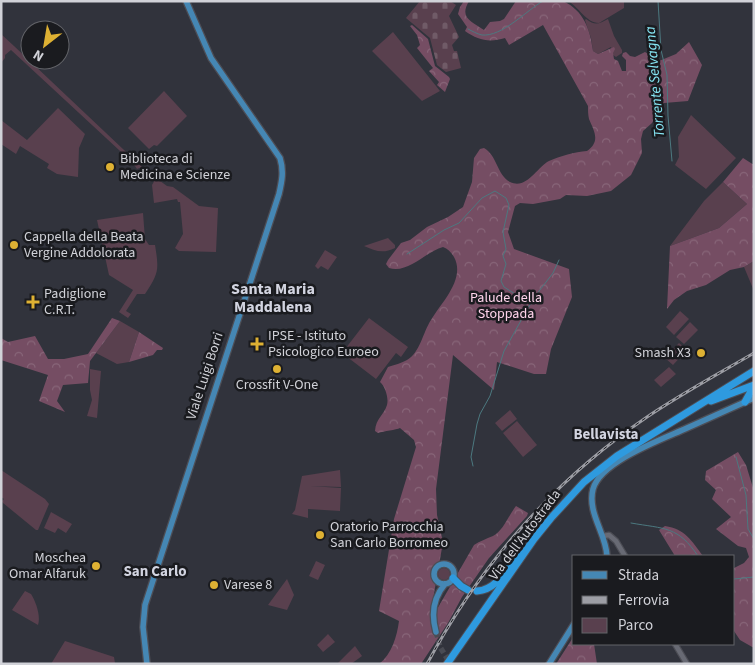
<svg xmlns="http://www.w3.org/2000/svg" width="755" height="665" font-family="'Source Sans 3',sans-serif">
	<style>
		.green { fill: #59404e }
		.forest { fill: url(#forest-crowns) }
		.cemetery { fill: url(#cemetery-stones) }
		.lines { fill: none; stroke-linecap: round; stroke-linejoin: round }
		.stream { stroke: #4c7980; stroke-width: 1 }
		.major-tunnel { stroke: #494b53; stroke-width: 5.5; stroke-dasharray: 5.5 3; stroke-linecap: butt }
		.minor-casing { stroke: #4d4e56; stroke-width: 7 }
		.major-casing { stroke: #4d4e56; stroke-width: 8 }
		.highway-casing { stroke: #4d4e56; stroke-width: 9 }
		.minor { stroke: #686a74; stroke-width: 4.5 }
		.major { stroke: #4587b4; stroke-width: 5.5 }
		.highway { stroke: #2e9adf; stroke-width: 7 }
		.rail-casing { stroke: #9d9ea5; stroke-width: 3 }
		.rail { stroke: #1a1b1f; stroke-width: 1; stroke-dasharray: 4; stroke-linecap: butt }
		.poi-dot { fill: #deb133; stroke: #1a1b1f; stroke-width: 2 }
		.labels { text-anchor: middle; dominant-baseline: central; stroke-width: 5; stroke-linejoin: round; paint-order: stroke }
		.poi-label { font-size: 14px; fill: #d1d2d8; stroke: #1a1b1f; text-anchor: start }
		.park-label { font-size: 14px; fill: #ffd4eb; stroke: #1a1b1f }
		.street-label { font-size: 14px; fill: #d1d2d8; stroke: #1a1b1f }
		.water-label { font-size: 15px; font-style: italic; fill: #87e7f5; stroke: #1a1b1f }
		.neighbourhood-label { font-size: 15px; font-weight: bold; fill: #d2d4e0; stroke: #1a1b1f }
		.quarter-label { font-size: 16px; font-weight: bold; fill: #d2d4e0; stroke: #1a1b1f }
	</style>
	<defs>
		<pattern id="forest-crowns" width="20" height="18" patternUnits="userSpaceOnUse" patternTransform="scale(1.25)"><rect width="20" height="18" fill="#754d63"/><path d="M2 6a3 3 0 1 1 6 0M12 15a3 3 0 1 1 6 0" fill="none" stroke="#886679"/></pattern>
		<pattern id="cemetery-stones" width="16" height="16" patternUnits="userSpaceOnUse" patternTransform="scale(1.25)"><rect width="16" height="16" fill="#59404e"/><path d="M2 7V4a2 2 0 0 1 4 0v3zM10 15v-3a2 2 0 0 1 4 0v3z" fill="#705b67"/></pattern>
	</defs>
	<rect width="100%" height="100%" fill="#31333c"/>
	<!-- green -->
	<path class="green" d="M 568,1 L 624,1 L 624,8 L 599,23 C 586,23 579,7 568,1 Z
		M 586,19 C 595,26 599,24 608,19 L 614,36 L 622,50 L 622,53 L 616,57 L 613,55 L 611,47 L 598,54 L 593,51 L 591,38 L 585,20 Z
		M 393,32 L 440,91 L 422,101 L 372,51 Z
		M 1,34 L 14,46 L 142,167 L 137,169 L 133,163 L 11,50 L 5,55 L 5,58 L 1,63 Z
		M 164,91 L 187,116 L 157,146 L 154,145 L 149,149 L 128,128 Z
		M 58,108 L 85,134 L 79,148 L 78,177 L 57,174 L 47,168 L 49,164 L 20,146 L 16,154 L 1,144 L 1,120 L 27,140 Z
		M 691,115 L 736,158 L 706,189 L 675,165 L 679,157 L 678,137 Z
		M 156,178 L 167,186 L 173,187 L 199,206 L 218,208 L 216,252 L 179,251 L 175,248 L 183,234 L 180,202 L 178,202 L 177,199 L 154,203 L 152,185 Z
		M 723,182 L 747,204 L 719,228 L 670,246 L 704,201 Z
		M 143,213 L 145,239 L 149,245 L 155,245 C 159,270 159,273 145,294 L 137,294 L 126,311 L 131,314 L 128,318 L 119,312 L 133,290 L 109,275 L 97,220 Z
		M 388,238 L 395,245 L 395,248 C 383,254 375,251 364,246 Z
		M 325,250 L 337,257 L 328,270 L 321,266 L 318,269 L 315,266 Z
		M 754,261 L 754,291 L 744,267 Z
		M 680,311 L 689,319 L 674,335 L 666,327 Z
		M 369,318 L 408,347 L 401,357 L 396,353 L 376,379 L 342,353 Z
		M 120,321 L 139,332 L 129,362 L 117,364 L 96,353 Z
		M 690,322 L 698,330 L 684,344 L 676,337 Z
		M 679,343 L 687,350 L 673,365 L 665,358 Z
		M 669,367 L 676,374 L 661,387 L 654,380 Z
		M 90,369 L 101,371 L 97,418 L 87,416 L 92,400 L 90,390 Z
		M 510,410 L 517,419 L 502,431 L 495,423 Z
		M 517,421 L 537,445 L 523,457 L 503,433 Z
		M 1,470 L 45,499 L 49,504 L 38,530 L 36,530 L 3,503 L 2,501 L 4,499 L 1,497 Z
		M 340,470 L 341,487 L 310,486 L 341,488 L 340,511 L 308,509 L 308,518 L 292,514 L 295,510 L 302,476 Z
		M 51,512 L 72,524 L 66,533 L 58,528 L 55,533 L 44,528 Z
		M 316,561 L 325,565 L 318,580 L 309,576 Z
		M438 574a6 6 0 1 1 12 0a6 6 0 1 1-12 0Z
		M 287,579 L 294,595 L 287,610 L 268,605 Z
		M 25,591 L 31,594 C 36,602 41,616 38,625 L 12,610 Z
		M 328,634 L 335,642 L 323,652 L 317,645 Z
		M 65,641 L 114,657 L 115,663 L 51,664 Z
		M 355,646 L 362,656 L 351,664 L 337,664 Z"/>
	<!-- forest -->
	<path class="forest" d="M 464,1 L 469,1 C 459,18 471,21 484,30 L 490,22 L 500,21 L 504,19 L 516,1 L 563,1 C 584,11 590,29 593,51 L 598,54 L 614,47 L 615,49 L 613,53 L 614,59 L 618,61 L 622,71 L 626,71 L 626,60 L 622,56 L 623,53 L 626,52 L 630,56 L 635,57 L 645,52 L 659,61 L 676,54 L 689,42 L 702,65 L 688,101 L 664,103 L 652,123 L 643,131 L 641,139 L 642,153 L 631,175 L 611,191 L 587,196 L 566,195 L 560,199 L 533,204 L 520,203 L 515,206 L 508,232 L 514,249 L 569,269 L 572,297 L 551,349 L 546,374 L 534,374 L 497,362 L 494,390 L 453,355 L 436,489 L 437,515 L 443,542 L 432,605 L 436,611 L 474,545 C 480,541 486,539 493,536 C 504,530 508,516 516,506 L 528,513 L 527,516 L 489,558 L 462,597 L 448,623 L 421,664 L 379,664 C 392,654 397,636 399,621 L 379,611 L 394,519 L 416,447 L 414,440 L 400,428 C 396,430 384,431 378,433 L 375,431 C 376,418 384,415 387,405 C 389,398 385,386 380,382 L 388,367 C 394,365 402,363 407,360 C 420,353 423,332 431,320 C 441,303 466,279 454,257 C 451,252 448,249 443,247 C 425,252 408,274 389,268 L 386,264 L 388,260 L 401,243 L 410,240 L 427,227 L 448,217 L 463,207 L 472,182 L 474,158 L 480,149 L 484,148 C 497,155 497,175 510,182 C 527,190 537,167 549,161 C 560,156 575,152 587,151 C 601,141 594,131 589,119 C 588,115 588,110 588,106 L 543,25 L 509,45 L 505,38 C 489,43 478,40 465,31 L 467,27 L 458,14 L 460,7 Z
		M 412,25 L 428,39 L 435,66 L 449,77 L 450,79 L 445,92 L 437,85 L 439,82 L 429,71 L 433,68 L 417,48 L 420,45 L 417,35 L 410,26 Z
		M 743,158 L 754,165 L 754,261 L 744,267 L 730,270 L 706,285 L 687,291 L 674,300 L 667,309 L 670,246 L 719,228 L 747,204 L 723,182 Z
		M 112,318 L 120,321 L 90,361 L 88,383 L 63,385 L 57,401 L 65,412 L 39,401 L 48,375 L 1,360 L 1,338 L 8,342 L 35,336 L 48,359 L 64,359 L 88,354 Z
		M 139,332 L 163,348 L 162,350 L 157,350 L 153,355 L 129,362 Z
		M 738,452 L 746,465 L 754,491 L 754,648 L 740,640 L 734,631 L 734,568 L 744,563 L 749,557 L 746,548 L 738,546 L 716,529 L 731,517 L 712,499 L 716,490 L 705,480 L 706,471 Z
		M 665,526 C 685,529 692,541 703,556 L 675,556 L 659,530 Z
		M 574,636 L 574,644 L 594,644 L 597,664 L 556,664 Z"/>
	<!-- cemetery -->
	<path class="cemetery" d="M 420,1 L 450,1 L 456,5 L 449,16 L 459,37 L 452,45 L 454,51 L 457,51 L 461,68 L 446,72 L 437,65 L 430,38 L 406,18 Z"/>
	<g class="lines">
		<!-- stream -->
		<path class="stream" d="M 658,1 L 661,50 L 667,75 L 668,116 L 672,161
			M 468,29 C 472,31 477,34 482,35 C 502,37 527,10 543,1
			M 407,254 L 444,230 L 459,223 L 482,198 L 495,191 L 506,198 L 509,205 L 503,232 L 506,249 L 503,256 L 506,264 L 501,281 L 504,287 L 531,304
			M 736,457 L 746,495 L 748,529 L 754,539
			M 473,466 L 471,457 L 477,424 L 480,414 L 490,396 L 504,351 L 533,299 L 553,273 L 559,260
			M 631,523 C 665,529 678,526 698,556
			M 734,579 L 754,577"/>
		<!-- major-tunnel -->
		<path class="major-tunnel" d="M 436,632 L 440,647 L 450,663"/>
		<defs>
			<path id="minor" d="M 603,536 L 609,535 L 616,541 L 625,556
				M 675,644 L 687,664"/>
			<path id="major" d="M 607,556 C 606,533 587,513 593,489 C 601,461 663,439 687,428 C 709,418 732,408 754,398
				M434 574a10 10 0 1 1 20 0a10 10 0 1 1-20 0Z
				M 436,632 C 431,614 433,598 445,584
				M 147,664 L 143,627 L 145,605 L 279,194 C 282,181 284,171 280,158 L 211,58 L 186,1
				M 549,664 L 574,624"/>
			<path id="highway" d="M 711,401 L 754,385
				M 745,402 L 754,386
				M 453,578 L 461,586 L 468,590
				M 477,591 C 498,590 507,567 519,553
				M 447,664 L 534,539 L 551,518 L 584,482 L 617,456 L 754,371"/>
		</defs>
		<!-- minor casing -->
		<use href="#minor" class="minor-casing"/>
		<!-- major casing -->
		<use href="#major" class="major-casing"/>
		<!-- highway casing -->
		<use href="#highway" class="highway-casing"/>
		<!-- minor -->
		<use href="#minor" class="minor"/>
		<!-- major -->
		<use href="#major" class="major"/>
		<!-- highway -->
		<use href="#highway" class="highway"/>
		<defs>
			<path id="rail" d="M 427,664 C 480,565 553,481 647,417 C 681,394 718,374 754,353"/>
		</defs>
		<!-- rail casing -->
		<use href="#rail" class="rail-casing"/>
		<!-- rail -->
		<use href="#rail" class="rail"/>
	</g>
	<!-- markers -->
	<g class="poi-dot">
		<circle cx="110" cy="167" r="5"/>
		<circle cx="14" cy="245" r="5"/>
		<path d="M30.5 294.5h5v5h5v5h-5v5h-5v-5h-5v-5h5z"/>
		<path d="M254.5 336.5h5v5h5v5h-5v5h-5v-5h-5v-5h5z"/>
		<circle cx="701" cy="353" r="5"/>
		<circle cx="277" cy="369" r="5"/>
		<circle cx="320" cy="535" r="5"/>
		<circle cx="96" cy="566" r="5"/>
		<circle cx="214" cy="585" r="5"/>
	</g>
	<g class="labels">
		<!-- poi labels -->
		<g class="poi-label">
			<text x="120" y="159">Biblioteca di<tspan x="120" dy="16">Medicina e Scienze</tspan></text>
			<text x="24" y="237">Cappella della Beata<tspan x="24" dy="16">Vergine Addolorata</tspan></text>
			<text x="44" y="294">Padiglione<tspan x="44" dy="16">C.R.T.</tspan></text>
			<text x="268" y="336">IPSE - Istituto<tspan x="268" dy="16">Psicologico Euroeo</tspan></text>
			<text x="691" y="353" text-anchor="end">Smash X3</text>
			<text x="277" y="385" text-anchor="middle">Crossfit V-One</text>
			<text x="330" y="527">Oratorio Parrocchia<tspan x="330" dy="16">San Carlo Borromeo</tspan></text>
			<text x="86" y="558" text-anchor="end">Moschea<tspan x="86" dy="16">Omar Alfaruk</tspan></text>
			<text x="224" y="585">Varese 8</text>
		</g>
		<!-- park labels -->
		<g class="park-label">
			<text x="506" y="298">Palude della<tspan x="506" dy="16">Stoppada</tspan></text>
		</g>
		<!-- street labels -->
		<g class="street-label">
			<text transform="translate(205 376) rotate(-72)">Viale Luigi Borri</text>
			<text transform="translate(525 535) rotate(-53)">Via dell'Autostrada</text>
		</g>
		<!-- water labels -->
		<g class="water-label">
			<text transform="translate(655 82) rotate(-95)">Torrente Selvagna</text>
		</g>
		<!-- neighbourhood labels -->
		<g class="neighbourhood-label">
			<text x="606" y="434">Bellavista</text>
			<text x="155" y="571">San Carlo</text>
		</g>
		<!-- quarter labels -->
		<g class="quarter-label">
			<text x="273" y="289">Santa Maria<tspan x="273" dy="18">Maddalena</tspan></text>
		</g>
	</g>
	<!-- border -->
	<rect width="755" height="665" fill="none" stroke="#d1d2d8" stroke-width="5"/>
	<!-- legend -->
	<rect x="572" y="555" width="162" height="90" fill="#1a1b1f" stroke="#636469"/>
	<rect x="582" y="571" width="25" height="8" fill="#4587b4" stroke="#636469"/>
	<text x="618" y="580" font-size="15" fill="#d1d2d8">Strada</text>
	<rect x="582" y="596" width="25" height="8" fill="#9d9ea5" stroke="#636469"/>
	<text x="618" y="605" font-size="15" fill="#d1d2d8">Ferrovia</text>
	<rect x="582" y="618" width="25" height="15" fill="#59404e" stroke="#636469"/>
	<text x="618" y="630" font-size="15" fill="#d1d2d8">Parco</text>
	<!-- north arrow -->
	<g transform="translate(45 45) rotate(211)"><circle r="24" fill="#1a1b1f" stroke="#636469"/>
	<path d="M0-4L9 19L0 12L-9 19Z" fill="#deb133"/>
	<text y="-8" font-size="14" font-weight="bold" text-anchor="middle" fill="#d1d2d8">N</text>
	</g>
</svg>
